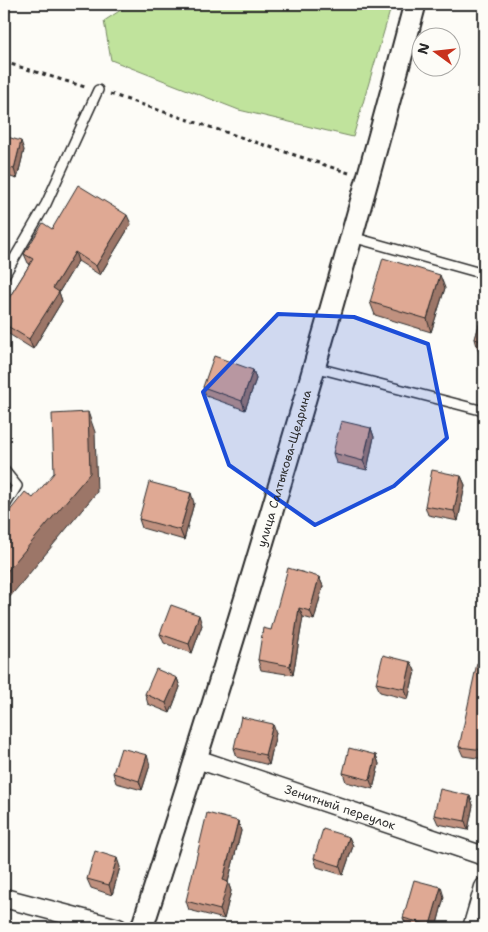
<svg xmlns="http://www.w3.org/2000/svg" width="488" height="932" font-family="'Shantell Sans',sans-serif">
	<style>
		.green { fill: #c0e39c; stroke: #768764 }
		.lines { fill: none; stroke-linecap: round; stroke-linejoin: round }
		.service-casing { stroke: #2b2b2b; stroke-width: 12 }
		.minor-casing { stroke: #2b2b2b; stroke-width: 21 }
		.tertiary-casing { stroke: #2b2b2b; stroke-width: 25 }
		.path { stroke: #2b2b2b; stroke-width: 3; stroke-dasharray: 4 4; stroke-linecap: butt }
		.service { stroke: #fdfcf7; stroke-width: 9 }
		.minor { stroke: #fdfcf7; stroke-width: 18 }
		.tertiary { stroke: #fdfcf7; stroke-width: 21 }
		.wall { fill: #c0917f; stroke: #2b2b2b }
		.shaded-wall { fill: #9c7668; stroke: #2b2b2b }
		.building { fill: #dfa994; stroke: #2b2b2b }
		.marked { fill: #1d4ed8; fill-opacity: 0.2; stroke: #1d4ed8; stroke-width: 4; stroke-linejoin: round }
		.labels { text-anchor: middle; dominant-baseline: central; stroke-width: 4.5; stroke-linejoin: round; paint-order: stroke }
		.street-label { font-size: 12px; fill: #2b2b2b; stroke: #fdfcf7 }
	</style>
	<rect width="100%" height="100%" fill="#fdfcf7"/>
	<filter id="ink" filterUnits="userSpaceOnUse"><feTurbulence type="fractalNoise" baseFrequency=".02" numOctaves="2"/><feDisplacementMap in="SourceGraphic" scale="10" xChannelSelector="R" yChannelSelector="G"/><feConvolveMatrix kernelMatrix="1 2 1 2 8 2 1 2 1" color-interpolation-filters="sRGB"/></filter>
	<g filter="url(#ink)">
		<!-- green -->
		<path class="green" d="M 130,4 L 392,4 L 353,137 L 239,110 L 111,60 L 104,21 Z"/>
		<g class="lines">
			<defs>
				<path id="service" d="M 352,237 L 484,274
					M 4,276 L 46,204 L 98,90
					M 314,367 L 484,411
					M 4,470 L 17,486 L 4,507"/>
				<g id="minor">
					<path id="s1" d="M 197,759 L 484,856"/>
					<path d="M 4,898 L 118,928"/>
					<path d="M 472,928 L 484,887"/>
				</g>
				<g id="tertiary">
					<path id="s2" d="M 142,928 C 241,622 333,314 415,4"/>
				</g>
			</defs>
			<!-- service casing -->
			<use href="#service" class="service-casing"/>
			<!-- minor casing -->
			<use href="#minor" class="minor-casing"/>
			<!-- tertiary casing -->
			<use href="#tertiary" class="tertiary-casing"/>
			<!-- path -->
			<path class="path" d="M 4,62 L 85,87
				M 110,94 L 349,173"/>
			<!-- service -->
			<use href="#service" class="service"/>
			<!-- minor -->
			<use href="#minor" class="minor"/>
			<!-- tertiary -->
			<use href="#tertiary" class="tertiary"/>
		</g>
		<!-- wall -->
		<path class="wall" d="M 4,136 L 24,150 L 17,179 L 4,175 Z
			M 131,224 L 100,275 L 78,261 L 59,292 L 62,301 L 33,349 L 4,331 L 4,306 L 30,264 L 28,263 L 24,254 L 52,229 Z
			M 445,288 L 431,332 L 375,315 L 370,302 Z
			M 484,308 L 484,354 L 479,353 L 475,339 Z
			M 253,370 L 256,379 L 245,410 L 206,396 L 203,387 Z
			M 371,428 L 374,437 L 367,470 L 336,463 L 333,453 Z
			M 461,476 L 465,485 L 458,521 L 428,515 L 425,506 Z
			M 194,503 L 184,540 L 142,528 L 139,519 Z
			M 319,577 L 323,586 L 314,620 L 303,617 L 293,675 L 261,670 L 258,660 L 271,630 Z
			M 202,625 L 192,653 L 164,643 L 160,634 Z
			M 411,662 L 415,671 L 408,699 L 380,692 L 376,683 Z
			M 484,664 L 484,759 L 463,756 L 459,747 Z
			M 177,678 L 180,687 L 170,713 L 148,704 L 145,694 Z
			M 276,733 L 269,765 L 237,757 L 234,748 Z
			M 376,755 L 379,764 L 373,789 L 346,782 L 343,773 Z
			M 150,765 L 142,790 L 116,783 L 113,773 Z
			M 470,796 L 473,805 L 468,830 L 438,824 L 434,815 Z
			M 238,821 L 241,831 L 228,882 L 231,891 L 224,919 L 189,910 L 186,901 Z
			M 349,837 L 353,846 L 343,875 L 317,867 L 314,858 Z
			M 120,867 L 112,895 L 91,888 L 87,879 Z
			M 444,897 L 436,928 L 412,928 L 407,927 L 403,918 Z"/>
		<!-- shaded-wall -->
		<path class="shaded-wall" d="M 21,141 L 24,150 L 17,179 L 14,169 Z
			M 127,215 L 131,224 L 100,275 L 96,266 Z
			M 75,252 L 78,261 L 59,292 L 62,301 L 33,349 L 29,339 L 53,288 Z
			M 440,275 L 445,288 L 431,332 L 427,319 Z
			M 253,370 L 256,379 L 245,410 L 242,401 Z
			M 4,393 L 6,399 L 4,402 Z
			M 88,412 L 95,432 L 97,492 L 4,604 L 4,575 Z
			M 371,428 L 374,437 L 367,470 L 363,461 Z
			M 461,476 L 465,485 L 458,521 L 454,511 Z
			M 191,493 L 194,503 L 184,540 L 180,530 Z
			M 319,577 L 323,586 L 314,620 L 310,611 Z
			M 299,608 L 303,617 L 293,675 L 290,666 Z
			M 199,615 L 202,625 L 192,653 L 189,644 Z
			M 411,662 L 415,671 L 408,699 L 405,689 Z
			M 177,678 L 180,687 L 170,713 L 166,703 Z
			M 273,724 L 276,733 L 269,765 L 265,755 Z
			M 147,755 L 150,765 L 142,790 L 139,781 Z
			M 376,755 L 379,764 L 373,789 L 370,780 Z
			M 470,796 L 473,805 L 468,830 L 465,821 Z
			M 238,821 L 241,831 L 228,882 L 231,891 L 224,919 L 220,910 L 223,880 Z
			M 349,837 L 353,846 L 343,875 L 340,866 Z
			M 117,858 L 120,867 L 112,895 L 109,885 Z
			M 441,887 L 444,897 L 436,928 L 432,928 L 430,925 Z"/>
		<!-- building -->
		<path class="building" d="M 4,136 L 21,141 L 14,169 L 4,167 Z
			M 78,185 L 127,215 L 96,266 L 75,252 L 53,288 L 59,292 L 29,339 L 4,324 L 4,306 L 33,259 L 24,254 L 43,223 L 52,229 Z
			M 383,258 L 440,275 L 427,319 L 370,302 Z
			M 484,308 L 484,342 L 475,339 Z
			M 214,356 L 253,370 L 242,401 L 203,387 Z
			M 88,412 L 90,473 L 4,575 L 4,518 L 25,492 L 33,498 L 54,473 L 52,414 Z
			M 341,421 L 371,428 L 363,461 L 333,453 Z
			M 432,470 L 461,476 L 454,511 L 425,506 Z
			M 149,482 L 191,493 L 180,530 L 139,519 Z
			M 288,568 L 319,577 L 310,611 L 299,608 L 290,666 L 258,660 L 263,628 L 271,630 Z
			M 171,605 L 199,615 L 189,644 L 160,634 Z
			M 383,655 L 411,662 L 405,689 L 376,683 Z
			M 477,663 L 484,664 L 484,750 L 459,747 Z
			M 156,669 L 177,678 L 166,703 L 145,694 Z
			M 241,717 L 273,724 L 265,755 L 234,748 Z
			M 121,748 L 147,755 L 139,781 L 113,773 Z
			M 349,748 L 376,755 L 370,780 L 343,773 Z
			M 440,789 L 470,796 L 465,821 L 434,815 Z
			M 207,813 L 238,821 L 223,880 L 228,882 L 220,910 L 186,901 Z
			M 323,829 L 349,837 L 340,866 L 314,858 Z
			M 95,851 L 117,858 L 109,885 L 87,879 Z
			M 414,880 L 441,887 L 430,925 L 403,918 Z"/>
	</g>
	<!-- marked area -->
	<path class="marked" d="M 278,314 L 354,317 L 428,344 L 447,438 L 394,486 L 315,525 L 229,465 L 203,392 Z"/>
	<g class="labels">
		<!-- street labels -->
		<g class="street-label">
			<text stroke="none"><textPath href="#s2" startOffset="481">улица Салтыкова-Щедрина</textPath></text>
			<text stroke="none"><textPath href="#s1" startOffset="151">Зенитный переулок</textPath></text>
		</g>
	</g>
	<!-- margin -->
	<rect width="488" height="932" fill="none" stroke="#fdfcf7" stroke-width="20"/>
	<rect x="10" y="10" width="468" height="912" fill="none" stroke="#2b2b2b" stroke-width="2" filter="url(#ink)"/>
	<!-- north arrow -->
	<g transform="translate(436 52) rotate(285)"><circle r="24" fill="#fdfcf7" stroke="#a9a8a5"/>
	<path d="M0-4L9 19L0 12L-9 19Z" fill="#c8321e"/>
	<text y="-8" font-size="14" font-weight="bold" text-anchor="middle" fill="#2b2b2b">N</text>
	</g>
</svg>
